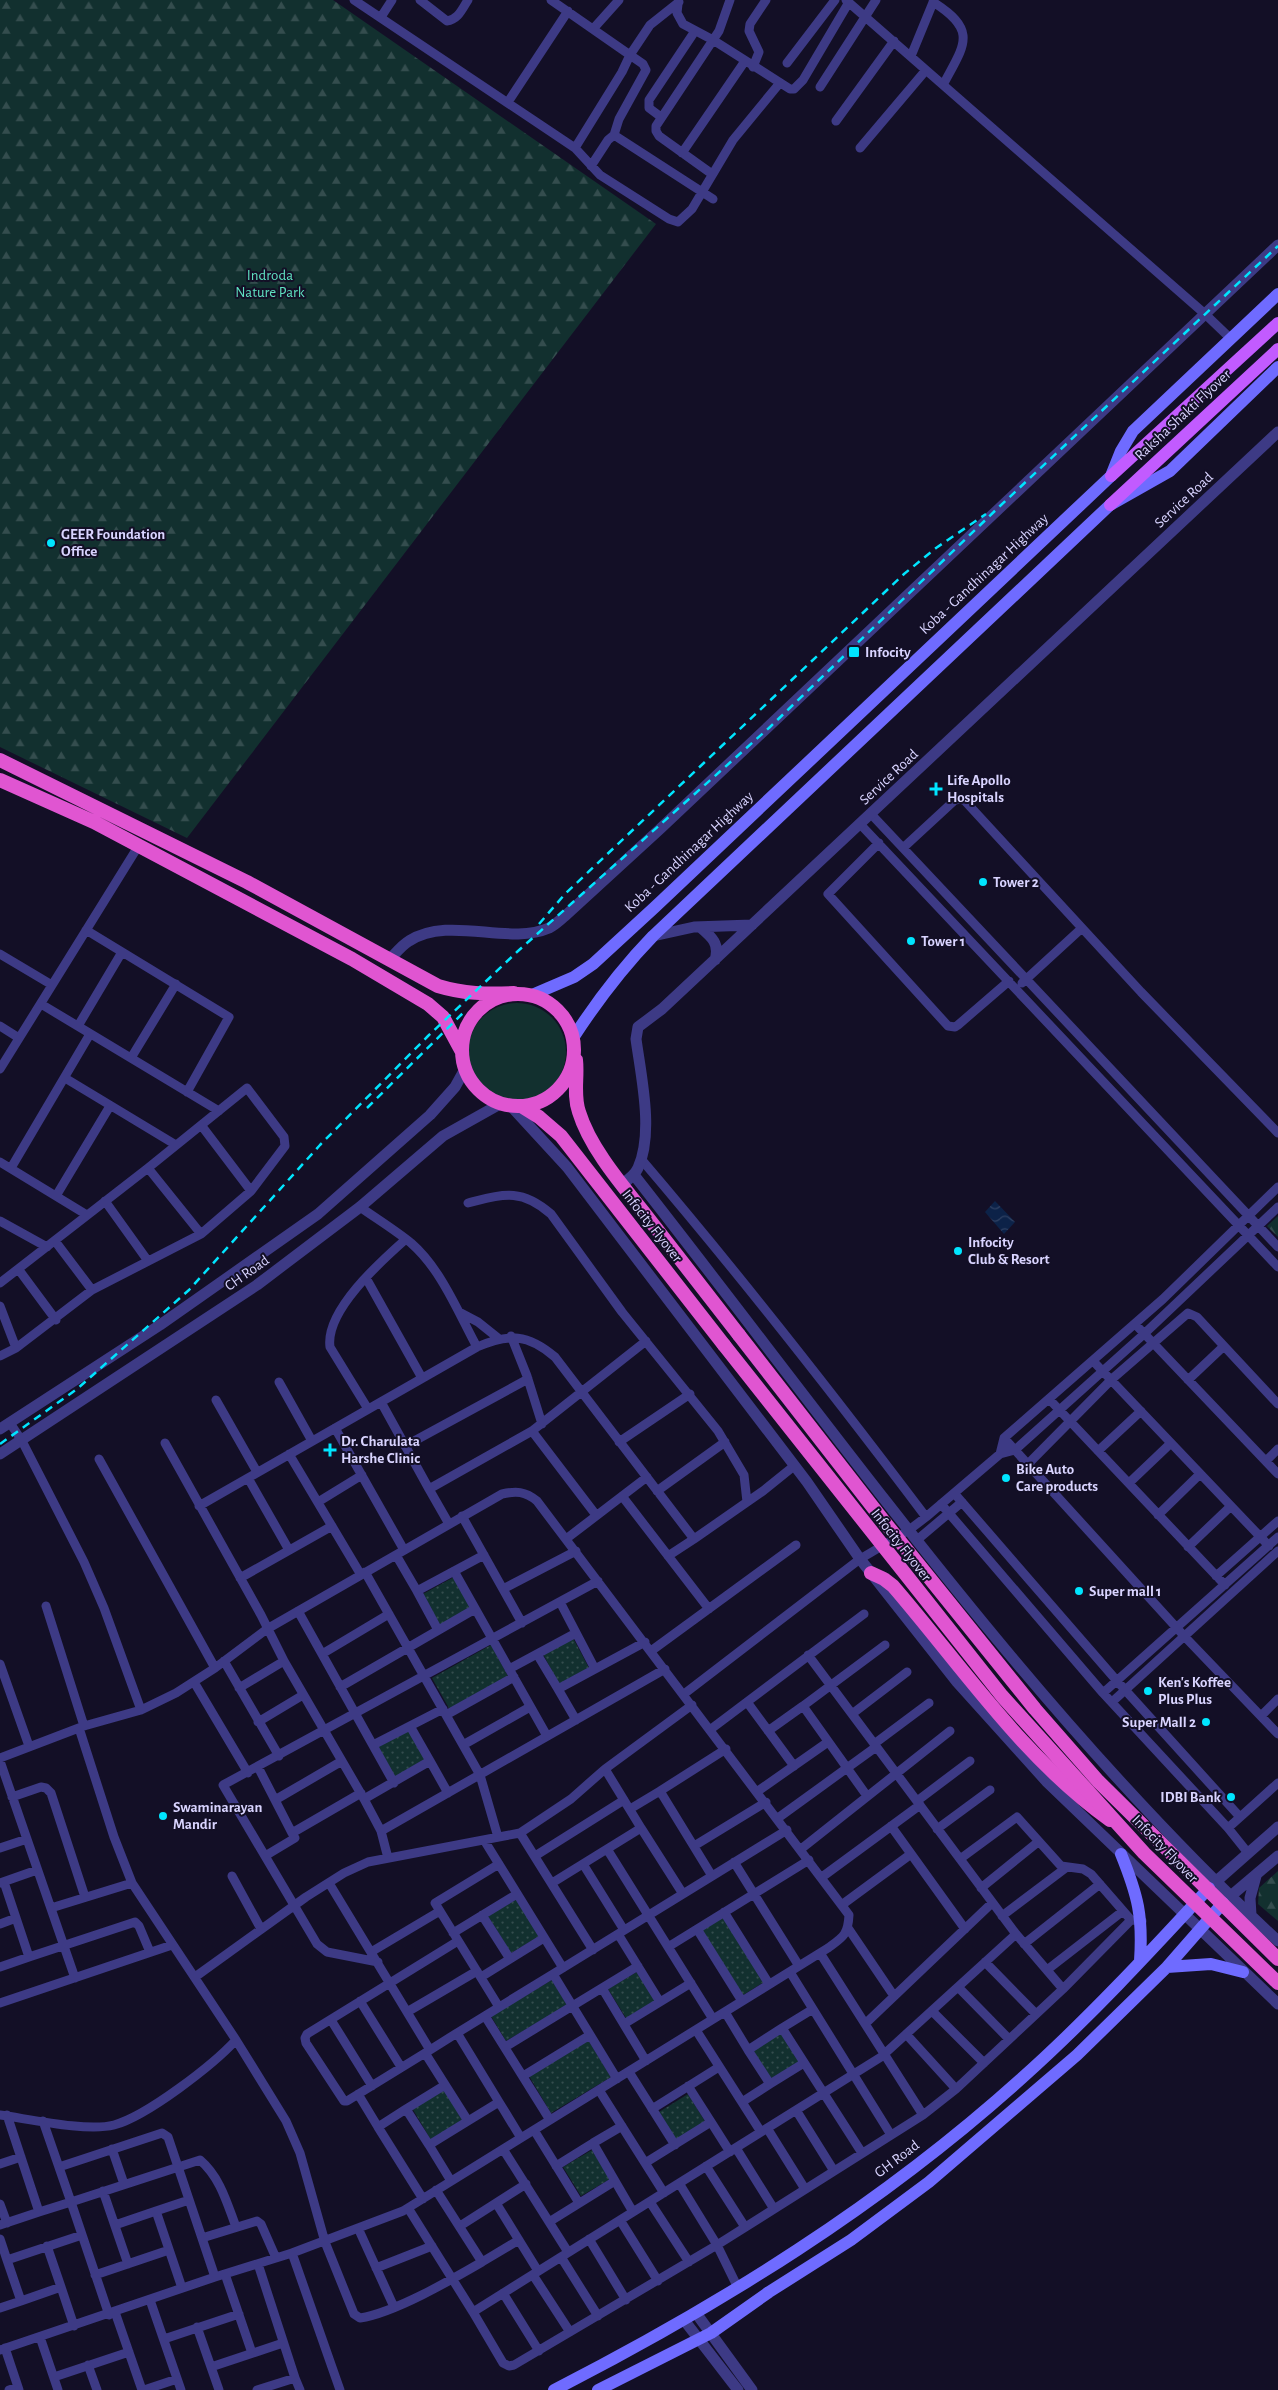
<svg xmlns="http://www.w3.org/2000/svg" width="1278" height="2390" font-family="'Alegreya Sans',sans-serif">
	<style>
		.grass { fill: #12302f }
		.forest { fill: url(#forest-firs) }
		.park { fill: url(#park-dots) }
		.water { fill: url(#water-waves) }
		.lines { fill: none; stroke-linecap: round; stroke-linejoin: round }
		.minor { stroke: #3d3a85; stroke-width: 9 }
		.tertiary { stroke: #3d3a85; stroke-width: 11 }
		.secondary { stroke: #6f6bff; stroke-width: 12 }
		.primary { stroke: #c25bff; stroke-width: 12 }
		.trunk { stroke: #e055d1; stroke-width: 14 }
		.rail { stroke: #00e5ff; stroke-width: 2.5; stroke-dasharray: 8 6; stroke-linecap: butt }
		.trunk-bridge { stroke: #e055d1; stroke-width: 14 }
		.poi-dot { fill: #00e5ff; stroke: #130f26; stroke-width: 2 }
		.labels { text-anchor: middle; dominant-baseline: central; stroke-width: 4; stroke-linejoin: round; paint-order: stroke }
		.park-label { font-size: 15px; fill: #5fe0c0; stroke: #130f26 }
		.street-label { font-size: 15px; fill: #d9d4ff; stroke: #130f26 }
		.poi-label { font-size: 15px; font-weight: bold; fill: #d9d4ff; stroke: #130f26; text-anchor: start }
	</style>
	<defs>
		<pattern id="forest-firs" width="22" height="20" patternUnits="userSpaceOnUse" patternTransform="scale(1.25)"><rect width="22" height="20" fill="#12302f"/><path d="M5 1l3.5 6h-7zM16 11l3.5 6h-7z" fill="#344d4e"/></pattern>
		<pattern id="park-dots" width="8" height="8" patternUnits="userSpaceOnUse" patternTransform="scale(1.25)"><rect width="8" height="8" fill="#12302f"/><path d="M2 2h.1M6 6h.1" fill="none" stroke="#344d4e" stroke-width="1.8" stroke-linecap="round"/></pattern>
		<pattern id="water-waves" width="16" height="10" patternUnits="userSpaceOnUse" patternTransform="scale(1.25)"><rect width="16" height="10" fill="#0c2248"/><path d="M0 5q4-4 8 0t8 0" fill="none" stroke="#2f4163"/></pattern>
	</defs>
	<rect width="100%" height="100%" fill="#130f26"/>
	<!-- grass -->
	<path class="grass" d="M468 1052a49 49 0 1 1 98 0a49 49 0 1 1-98 0Z"/>
	<!-- forest -->
	<path class="forest" d="M 0,0 L 333,0 L 656,224 L 187,838 L 0,747 Z
		M 1278,1216 L 1278,1237 L 1267,1226 Z
		M 1278,1871 L 1278,1921 L 1258,1904 L 1259,1888 Z"/>
	<!-- park -->
	<path class="park" d="M 454,1577 L 471,1608 L 440,1625 L 423,1594 Z
		M 573,1638 L 589,1668 L 559,1684 L 543,1654 Z
		M 491,1645 L 509,1678 L 450,1710 L 432,1678 Z
		M 409,1729 L 426,1760 L 395,1777 L 378,1746 Z
		M 517,1899 L 540,1936 L 511,1953 L 488,1916 Z
		M 723,1917 L 764,1982 L 743,1995 L 702,1930 Z
		M 637,1972 L 655,2001 L 626,2018 L 608,1989 Z
		M 552,1980 L 567,2005 L 506,2041 L 491,2016 Z
		M 782,2033 L 800,2062 L 771,2080 L 753,2050 Z
		M 588,2040 L 611,2077 L 551,2113 L 529,2076 Z
		M 444,2090 L 463,2121 L 431,2140 L 412,2108 Z
		M 688,2094 L 706,2123 L 677,2141 L 659,2112 Z
		M 592,2150 L 610,2179 L 581,2196 L 563,2167 Z"/>
	<!-- water -->
	<path class="water" d="M 995,1201 L 1015,1222 L 1004,1234 L 985,1212 Z"/>
	<g class="lines">
		<!-- minor -->
		<path class="minor" d="M 354,0 L 575,148 L 622,72 L 630,55 L 551,0
			M 420,0 L 447,21 C 458,20 462,9 468,0
			M 846,0 L 1205,314 L 1230,338
			M 933,2 C 979,31 964,45 943,85
			M 678,4 L 677,13 L 683,24 L 713,40 L 790,89 L 794,89 L 803,80 L 849,2
			M 381,17 L 392,0
			M 593,29 L 619,0
			M 911,56 L 934,0
			M 787,63 L 835,0
			M 753,67 L 759,52 L 749,31 L 750,24 L 766,0
			M 820,87 L 876,0
			M 508,102 L 568,11
			M 661,117 L 649,108 L 649,100 L 695,31
			M 836,121 L 894,41
			M 614,135 L 619,119 L 646,70 L 643,64 L 630,55 L 650,25 L 679,2
			M 575,148 L 600,175 L 669,219 L 678,222 L 692,209 L 733,140 L 779,84
			M 860,148 L 926,70
			M 682,153 L 745,61
			M 591,166 L 608,140 L 614,135 L 713,199
			M 712,174 L 659,136 L 656,131 L 656,126 L 719,31 L 730,0
			M 871,814 L 1278,1247
			M 860,824 L 1278,1267
			M 879,843 L 828,894 L 948,1026 L 955,1027 L 958,1025 L 1009,981
			M 903,848 L 955,800 L 961,799 L 965,801 L 1141,992 L 1278,1133
			M 86,930 L 229,1017 L 187,1092
			M 0,954 L 52,985
			M 1022,983 L 1082,928
			M 41,1004 L 219,1111
			M 0,1026 L 19,1038
			M 78,1026 L 122,952
			M 131,1058 L 176,984
			M 0,1069 L 139,845
			M 65,1078 L 176,1145
			M 201,1125 L 251,1191
			M 641,1159 C 740,1275 834,1395 926,1517
			M 0,1162 L 87,1215
			M 11,1168 L 90,1034
			M 148,1168 L 201,1234
			M 56,1196 L 110,1106
			M 105,1201 L 148,1261
			M 468,1203 C 504,1194 521,1188 551,1214 L 622,1312 L 718,1431 L 744,1475 L 747,1502
			M 360,1207 C 377,1219 395,1230 411,1243 C 441,1269 458,1312 477,1347
			M 0,1221 L 47,1247
			M 55,1241 L 92,1290
			M 19,1270 L 56,1320
			M 366,1278 L 422,1378
			M 0,1283 L 148,1168 L 247,1088 L 284,1137 L 285,1146 L 251,1191 L 201,1234 L 92,1290 L 16,1348 L 0,1356
			M 0,1306 L 16,1348
			M 459,1312 L 478,1322 L 498,1338
			M 1135,1324 L 1278,1474
			M 511,1336 L 527,1376 L 542,1424
			M 1093,1361 L 1269,1546
			M 1188,1380 L 1224,1346
			M 279,1382 L 312,1441
			M 1049,1399 L 1225,1585
			M 216,1400 L 257,1472
			M 381,1402 L 429,1489 L 532,1431 L 646,1341
			M 368,1409 L 330,1347 C 325,1311 380,1262 406,1239
			M 10,1423 L 22,1441 L 84,1562 L 104,1608 L 141,1710 L 176,1693 L 215,1668 L 267,1629 L 502,1494 C 516,1491 525,1491 537,1501 L 849,1915 C 848,1935 843,1937 828,1948 L 403,2211 L 292,2253 L 340,2390
			M 335,1428 L 404,1550
			M 532,1431 L 596,1515
			M 1004,1438 L 1185,1637 L 1278,1734
			M 619,1442 L 690,1394
			M 165,1443 L 261,1615 L 284,1661 L 364,1799 L 381,1831 L 388,1858
			M 405,1446 L 528,1379
			M 1098,1451 L 1141,1411
			M 289,1454 L 361,1575
			M 1000,1454 L 1004,1438 L 1163,1299 L 1278,1187
			M 99,1459 L 215,1668
			M 1266,1461 L 1278,1449
			M 1028,1464 L 1112,1379 L 1188,1313 L 1197,1317 L 1278,1404
			M 248,1478 L 289,1550
			M 1129,1483 L 1171,1443
			M 429,1489 L 449,1524
			M 657,1491 L 725,1442
			M 954,1493 L 1117,1681 L 1240,1817
			M 622,1496 L 709,1609
			M 318,1502 L 362,1475
			M 941,1504 L 1103,1693 L 1228,1828 L 1248,1853
			M 199,1506 L 477,1347 C 509,1333 528,1334 555,1357 L 694,1539 L 763,1491 L 794,1466
			M 1158,1515 L 1200,1474
			M 462,1516 L 522,1623
			M 566,1539 L 647,1477
			M 917,1540 L 962,1502
			M 1188,1547 L 1231,1506
			M 396,1555 L 417,1591 L 484,1555
			M 668,1556 L 694,1539
			M 454,1571 L 547,1736
			M 365,1572 L 480,1775 L 498,1837
			M 1216,1576 L 1278,1521
			M 240,1578 L 332,1526
			M 503,1589 L 576,1551
			M 417,1591 L 438,1630
			M 560,1602 L 595,1669
			M 46,1606 L 84,1726
			M 298,1611 L 394,1783
			M 651,1651 L 796,1545
			M 322,1654 L 389,1614
			M 537,1654 L 558,1689
			M 808,1655 L 1016,1934 L 1063,1989
			M 224,1661 L 279,1756
			M 0,1664 L 29,1746
			M 509,1669 L 576,1633
			M 194,1682 L 248,1773
			M 340,1687 L 475,1609
			M 239,1688 L 284,1661
			M 1103,1693 L 1278,1537
			M 684,1694 L 860,1559 L 909,1530 L 926,1517 L 1000,1454 L 1015,1450 L 1144,1334 L 1278,1207
			M 747,1702 L 794,1766
			M 1112,1702 L 1278,1551
			M 852,1714 L 907,1672
			M 446,1715 L 514,1677
			M 1261,1716 L 1278,1699
			M 576,1720 L 558,1689 L 645,1642
			M 258,1722 L 303,1695
			M 410,1726 L 430,1761
			M 79,1728 L 114,1837 L 132,1883 L 236,2040 L 286,2121 L 300,2153 L 325,2242 L 354,2314 L 360,2318 C 394,2313 451,2280 482,2262 L 436,2190
			M 711,1729 L 864,1614
			M 768,1731 L 803,1706
			M 874,1744 L 929,1703
			M 373,1745 L 443,1709
			M 463,1745 L 530,1707
			M 0,1758 L 84,1726 L 141,1710
			M 0,1761 L 75,1978
			M 258,1767 L 292,1833 L 361,1793
			M 605,1769 L 641,1828 L 607,1849 L 713,2019
			M 660,1791 L 726,1749
			M 758,1791 L 828,1742
			M 867,1796 L 803,1706 L 885,1645
			M 12,1797 L 41,1787 L 46,1788 L 51,1793 L 85,1897
			M 364,1799 L 430,1761 L 448,1793
			M 275,1800 L 342,1761
			M 917,1801 L 970,1761
			M 630,1809 L 660,1791 L 712,1876
			M 778,1818 L 876,1747
			M 891,1826 L 965,1929
			M 641,1828 L 683,1894
			M 1228,1828 L 1278,1783
			M 937,1829 L 990,1790
			M 381,1831 L 665,1669
			M 520,1833 L 593,1950
			M 484,1840 L 563,1968
			M 694,1846 L 766,1802
			M 0,1848 L 27,1839
			M 801,1849 L 950,1731
			M 265,1856 L 295,1838 L 292,1833
			M 535,1856 L 624,1800
			M 960,1859 L 1017,1817 L 1061,1866 L 1083,1869 L 1091,1874 L 1131,1920
			M 734,1862 L 799,1966
			M 499,1864 L 435,1903 L 499,2007
			M 583,1864 L 624,1930
			M 232,1876 L 261,1929
			M 822,1877 L 920,1805
			M 4,1882 L 29,1957 L 135,1922 L 139,1926 L 150,1952
			M 0,1883 L 37,1870
			M 329,1883 L 430,2050 L 347,2101 L 344,2101 L 306,2043 L 305,2038 L 307,2034 C 358,2003 408,1972 458,1941
			M 552,1883 L 607,1849
			M 981,1888 L 1038,1842
			M 843,1904 L 911,1854
			M 51,1908 L 132,1883
			M 724,1912 L 769,1984
			M 482,1915 L 510,1959
			M 1002,1916 L 1067,1867
			M 0,1924 L 16,1918
			M 848,1928 L 894,1996
			M 697,1929 L 742,2001
			M 453,1933 L 517,1894
			M 618,1934 L 660,2002
			M 1024,1944 L 1100,1884
			M 668,1947 L 809,1860
			M 371,1952 L 440,1911
			M 820,1953 L 923,2115
			M 378,1962 L 327,1952 L 317,1944 L 223,1785 L 598,1581
			M 985,1962 L 1036,2014
			M 0,1967 L 29,1957
			M 1047,1970 L 1123,1911
			M 790,1972 L 891,2135
			M 553,1974 L 787,1830
			M 195,1977 L 306,1897 L 344,1873 L 368,1862 L 520,1833 L 571,1799 L 605,1769 L 692,1705
			M 481,1977 L 544,1938
			M 958,1987 L 1009,2039
			M 602,1988 L 646,2061
			M 360,2001 L 401,2067
			M 0,2003 L 172,1945
			M 813,2009 L 782,2028 L 862,2153
			M 932,2011 L 984,2063
			M 407,2012 L 477,1971
			M 725,2012 L 748,2050 L 782,2028
			M 485,2016 L 550,2120
			M 331,2020 L 372,2086
			M 624,2024 L 691,1983
			M 865,2024 L 992,1903
			M 696,2030 L 761,2132
			M 457,2033 L 553,1974 L 617,2079
			M 906,2034 L 956,2089
			M 505,2047 L 638,1966
			M 430,2050 L 457,2033 L 499,2102
			M 425,2053 L 468,2121 L 429,2145 L 451,2181
			M 629,2072 L 675,2145
			M 523,2076 L 590,2035
			M 770,2084 L 804,2063
			M 688,2086 L 711,2122
			M 599,2090 L 664,2193
			M 358,2094 L 378,2127
			M 742,2102 L 770,2084 L 748,2050
			M 406,2109 L 445,2085
			M 652,2109 L 719,2067
			M 796,2110 L 834,2171
			M 0,2115 C 29,2119 87,2132 114,2125 C 147,2116 213,2065 236,2040
			M 7,2115 L 39,2212 L 71,2202 L 109,2315
			M 43,2121 L 71,2202 L 200,2160 C 220,2177 227,2203 236,2227
			M 468,2121 L 499,2102 L 521,2138
			M 767,2128 L 805,2189
			M 534,2130 L 579,2203
			M 593,2143 L 622,2126
			M 736,2148 L 774,2209
			M 112,2149 L 124,2184
			M 503,2149 L 568,2252
			M 645,2163 L 711,2122 L 730,2152
			M 0,2164 L 21,2157
			M 556,2166 L 593,2143 L 615,2181
			M 706,2166 L 745,2227
			M 59,2167 L 162,2133 L 168,2137 L 215,2277
			M 679,2183 L 717,2245 L 738,2288
			M 103,2191 L 128,2264
			M 423,2199 L 378,2127 L 406,2109 L 429,2145
			M 650,2202 L 689,2262
			M 496,2203 L 538,2271
			M 0,2204 L 7,2223
			M 408,2208 L 473,2312 L 881,2057 L 1016,1934
			M 620,2220 L 658,2281
			M 549,2222 L 615,2181 L 633,2212
			M 0,2225 L 39,2212
			M 115,2225 L 156,2211
			M 460,2226 L 526,2184
			M 358,2228 L 394,2307
			M 202,2238 L 257,2221 L 261,2224 L 276,2258
			M 0,2239 L 7,2260
			M 589,2239 L 626,2300
			M 47,2246 L 61,2287
			M 561,2257 L 598,2316
			M 482,2262 L 519,2240
			M 258,2264 L 295,2378
			M 376,2268 L 432,2246
			M 225,2274 L 252,2353
			M 95,2275 L 169,2250
			M 533,2275 L 570,2332
			M 182,2288 L 156,2211 L 189,2200
			M 503,2293 L 539,2351
			M 150,2300 L 181,2390
			M 0,2308 L 21,2301
			M 115,2312 L 142,2390
			M 473,2312 L 503,2363 L 509,2366 L 514,2365 L 717,2245 L 923,2115 L 956,2089 L 1063,1989 L 1131,1920 L 1142,1921
			M 74,2326 L 61,2287 L 21,2301 L 7,2260 L 82,2235
			M 197,2327 L 211,2367
			M 40,2337 L 58,2390
			M 164,2339 L 239,2314
			M 5,2348 L 19,2390
			M 0,2350 L 215,2277 L 292,2253
			M 88,2365 L 97,2390
			M 54,2377 L 129,2352
			M 9,2390 L 18,2387
			M 144,2390 L 177,2379
			M 219,2390 L 211,2367 L 283,2343
			M 257,2390 L 295,2378 L 300,2390"/>
		<!-- tertiary -->
		<path class="tertiary" d="M 700,927 C 712,937 720,944 715,960
			M 653,936 L 694,927 L 752,925
			M 389,960 C 395,954 402,945 409,941 C 450,915 508,946 549,928 C 555,925 560,920 565,916 L 660,829 L 1278,245
			M 510,1105 L 567,1167 L 807,1482 L 860,1559 L 957,1682 L 1047,1782 L 1278,2004
			M 634,1175 C 840,1437 1032,1713 1278,1941
			M 622,1184 C 628,1180 635,1175 638,1168 C 654,1133 641,1076 636,1039 L 638,1027 L 662,1009 L 1278,432
			M 0,1429 L 160,1325 L 318,1214 L 430,1115 L 455,1087 L 465,1069
			M 0,1454 L 257,1285 L 360,1207 L 443,1136 L 500,1104
			M 1212,1885 L 1278,1827
			M 1226,1900 L 1278,1856
			M 1251,1915 L 1250,1898 L 1256,1876
			M 696,2313 L 752,2390
			M 684,2320 L 738,2390"/>
		<!-- secondary -->
		<path class="secondary" d="M 532,995 L 574,977 L 593,964 L 655,907 L 1111,476 L 1121,451 L 1133,431 L 1278,294
			M 573,1038 C 597,1001 622,968 653,936 L 1110,505 L 1170,471 L 1278,367
			M 1121,1854 C 1138,1896 1143,1916 1140,1961
			M 1167,1967 L 1211,1964 L 1243,1972
			M 554,2390 C 722,2304 881,2205 1022,2078 C 1088,2019 1149,1953 1209,1888
			M 598,2390 L 711,2333 L 769,2292 L 851,2240 L 929,2182 L 1077,2055 L 1167,1967 L 1223,1903"/>
		<!-- primary -->
		<path class="primary" d="M 1111,476 L 1278,323
			M 1110,505 L 1278,349"/>
		<!-- trunk -->
		<path class="trunk" d="M 0,760 L 247,882 L 438,986 C 464,994 487,994 514,993
			M 0,780 L 94,822 L 352,959 L 428,1004 L 443,1017 L 462,1052
			M462 1050a56 56 0 1 1 112 0a56 56 0 1 1-112 0Z
			M 576,1060 C 578,1077 573,1095 579,1112 C 590,1148 622,1185 645,1214 C 676,1254 707,1294 739,1335
			M 523,1107 L 539,1117 L 561,1136 L 724,1345
			M 871,1573 L 884,1579 L 893,1586 C 962,1666 1023,1758 1110,1820"/>
		<!-- rail -->
		<path class="rail" d="M 539,924 L 565,894 L 904,574 L 936,548 L 986,514
			M 367,1108 L 463,1013
			M 0,1444 L 77,1389 L 189,1290 L 320,1145 L 428,1036 L 518,951 L 770,727 L 1000,506 L 1278,246"/>
		<!-- trunk-bridge -->
		<path class="trunk-bridge" d="M 739,1335 L 886,1524 L 1035,1709 L 1098,1781 L 1278,1959
			M 724,1345 L 1002,1696 L 1144,1853 L 1278,1983"/>
	</g>
	<!-- markers -->
	<g class="poi-dot">
		<circle cx="51" cy="543" r="5"/>
		<rect x="848" y="646" width="12" height="12" rx="2.5"/>
		<path d="M933.5 781.5h5v5h5v5h-5v5h-5v-5h-5v-5h5z"/>
		<circle cx="983" cy="882" r="5"/>
		<circle cx="911" cy="941" r="5"/>
		<circle cx="958" cy="1251" r="5"/>
		<path d="M327.5 1442.5h5v5h5v5h-5v5h-5v-5h-5v-5h5z"/>
		<circle cx="1006" cy="1478" r="5"/>
		<circle cx="1079" cy="1591" r="5"/>
		<circle cx="1148" cy="1691" r="5"/>
		<circle cx="1206" cy="1722" r="5"/>
		<circle cx="1231" cy="1797" r="5"/>
		<circle cx="163" cy="1816" r="5"/>
	</g>
	<g class="labels">
		<!-- park labels -->
		<g class="park-label">
			<text x="270" y="275">Indroda<tspan x="270" dy="17">Nature Park</tspan></text>
		</g>
		<!-- street labels -->
		<g class="street-label">
			<text transform="translate(1183 415) rotate(-43)">Raksha Shakti Flyover</text>
			<text transform="translate(1184 500) rotate(-43)">Service Road</text>
			<text transform="translate(984 574) rotate(-43)">Koba - Gandhinagar Highway</text>
			<text transform="translate(889 777) rotate(-43)">Service Road</text>
			<text transform="translate(689 852) rotate(-43)">Koba - Gandhinagar Highway</text>
			<text transform="translate(652 1226) rotate(52)">Infocity Flyover</text>
			<text transform="translate(247 1273) rotate(-35)">CH Road</text>
			<text transform="translate(901 1545) rotate(52)">Infocity Flyover</text>
			<text transform="translate(1165 1849) rotate(46)">Infocity Flyover</text>
			<text transform="translate(897 2159) rotate(-37)">GH Road</text>
		</g>
		<!-- poi labels -->
		<g class="poi-label">
			<text x="61" y="534">GEER Foundation<tspan x="61" dy="17">Office</tspan></text>
			<text x="865" y="652">Infocity</text>
			<text x="947" y="780">Life Apollo<tspan x="947" dy="17">Hospitals</tspan></text>
			<text x="993" y="882">Tower 2</text>
			<text x="921" y="941">Tower 1</text>
			<text x="968" y="1242">Infocity<tspan x="968" dy="17">Club &amp; Resort</tspan></text>
			<text x="341" y="1441">Dr. Charulata<tspan x="341" dy="17">Harshe Clinic</tspan></text>
			<text x="1016" y="1469">Bike Auto<tspan x="1016" dy="17">Care products</tspan></text>
			<text x="1089" y="1591">Super mall 1</text>
			<text x="1158" y="1682">Ken's Koffee<tspan x="1158" dy="17">Plus Plus</tspan></text>
			<text x="1196" y="1722" text-anchor="end">Super Mall 2</text>
			<text x="1221" y="1797" text-anchor="end">IDBI Bank</text>
			<text x="173" y="1807">Swaminarayan<tspan x="173" dy="17">Mandir</tspan></text>
		</g>
	</g>
</svg>
